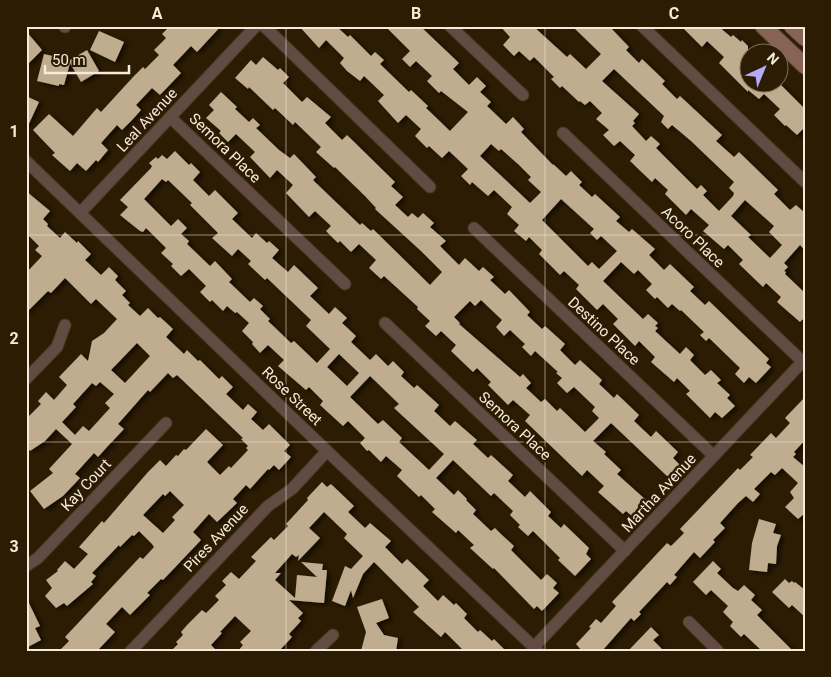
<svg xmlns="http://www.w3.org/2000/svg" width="831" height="677" font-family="Roboto,sans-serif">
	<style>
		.building { fill: #c0ac8f; fill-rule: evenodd; filter: url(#shadow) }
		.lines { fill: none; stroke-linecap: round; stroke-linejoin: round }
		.minor-casing { stroke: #483921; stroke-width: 13 }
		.secondary-casing { stroke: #483921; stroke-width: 18 }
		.minor { stroke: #614b43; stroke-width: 11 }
		.secondary { stroke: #866356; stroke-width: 16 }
		.grid { fill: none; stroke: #f5eadb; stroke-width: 1; stroke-opacity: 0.55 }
		.labels { text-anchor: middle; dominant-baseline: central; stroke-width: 5; stroke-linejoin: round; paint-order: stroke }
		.street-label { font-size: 15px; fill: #f5eadb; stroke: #2c1c03 }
		.neatline { fill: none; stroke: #f5eadb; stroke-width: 2 }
		.grid-label { font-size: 16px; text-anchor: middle; font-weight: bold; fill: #f5eadb }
	</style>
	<defs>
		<filter id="shadow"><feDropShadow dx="3.5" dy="2" stdDeviation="2.5" flood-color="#0009"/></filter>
	</defs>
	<rect width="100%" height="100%" fill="#2c1c03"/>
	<!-- building -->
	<path class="building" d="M 170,26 L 221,26 L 197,52 L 191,46 L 173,65 L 181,73 L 160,95 L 152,88 L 136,105 L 141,110 L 133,119 L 122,130 L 117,125 L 101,143 L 108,150 L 98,162 L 96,160 L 86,171 L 77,163 L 70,171 L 52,155 L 55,153 L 33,130 L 49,114 L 73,136 L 97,108 L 101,112 L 134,76 L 143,67 L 145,69 L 159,55 L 154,50 L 166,38 L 162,34 Z
		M 299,26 L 336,26 L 348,37 L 350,35 L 371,56 L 375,52 L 384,60 L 380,64 L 409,92 L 411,90 L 428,106 L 426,108 L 450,131 L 468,112 L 441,91 L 439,93 L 427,81 L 432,76 L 416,61 L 410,67 L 402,59 L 410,51 L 385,26 L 420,26 L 459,63 L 453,69 L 469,85 L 477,77 L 486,86 L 480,92 L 491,102 L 487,106 L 506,124 L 513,117 L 524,129 L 521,132 L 553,165 L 553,164 L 566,176 L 571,171 L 582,182 L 579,185 L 592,197 L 595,194 L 620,217 L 616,221 L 629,232 L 632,229 L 655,249 L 649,255 L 664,270 L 670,264 L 694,287 L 690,291 L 705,305 L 709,301 L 769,359 L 766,363 L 771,367 L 756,383 L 749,377 L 744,383 L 735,374 L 740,368 L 709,338 L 706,341 L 700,335 L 704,332 L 681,310 L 680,311 L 672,304 L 668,308 L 657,297 L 655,299 L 646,290 L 652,284 L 638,270 L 634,274 L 621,262 L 603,281 L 643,319 L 648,314 L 658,323 L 655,326 L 658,328 L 655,331 L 680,354 L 686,347 L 694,355 L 690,360 L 705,375 L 711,370 L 721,380 L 717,383 L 730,395 L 727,398 L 735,406 L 722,418 L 715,412 L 710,418 L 686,394 L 690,391 L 677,378 L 674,382 L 651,362 L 655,357 L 639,341 L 635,346 L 613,324 L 618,319 L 603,304 L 597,310 L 576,289 L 579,285 L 564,271 L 560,275 L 539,254 L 542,250 L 529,237 L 526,241 L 514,231 L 519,225 L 507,214 L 512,207 L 494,190 L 488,196 L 472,182 L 470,185 L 461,176 L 468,169 L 449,151 L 442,158 L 429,146 L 427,148 L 415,136 L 421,129 L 406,115 L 398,123 L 378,101 L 384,95 L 364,76 L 360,81 L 347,71 L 340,63 L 344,58 L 326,40 L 319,48 ZM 491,144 L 499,151 L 501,149 L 519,165 L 531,177 L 528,180 L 541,192 L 530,203 L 480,156 ZM 561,199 L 594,229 L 590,233 L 597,240 L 601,236 L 617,251 L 599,269 L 592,262 L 588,266 L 542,220 Z
		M 500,26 L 533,26 L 567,57 L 570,54 L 586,69 L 601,54 L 572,26 L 609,26 L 629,47 L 626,50 L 639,63 L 642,59 L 665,81 L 662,84 L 677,99 L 680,96 L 722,135 L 716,141 L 734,157 L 739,152 L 778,190 L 774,194 L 790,210 L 796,205 L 805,213 L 805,250 L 800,245 L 784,263 L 788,267 L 784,271 L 786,272 L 785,274 L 805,293 L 805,317 L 800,322 L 777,302 L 781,297 L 766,283 L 763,287 L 739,264 L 743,260 L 728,245 L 724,249 L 703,231 L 709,225 L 691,209 L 686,215 L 665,194 L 668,190 L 655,178 L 652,182 L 630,161 L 635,155 L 620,141 L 614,146 L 603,135 L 609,130 L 596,119 L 602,113 L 590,101 L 585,105 L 580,101 L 579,102 L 562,86 L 560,88 L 551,79 L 554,77 L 534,57 L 530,61 L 519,51 L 514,56 L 503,45 L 510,37 ZM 614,69 L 664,116 L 661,122 L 668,129 L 672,125 L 691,141 L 734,182 L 729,188 L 734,193 L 733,196 L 719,211 L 703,195 L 707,191 L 701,185 L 697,189 L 656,148 L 660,144 L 651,136 L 646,141 L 632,126 L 635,123 L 633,121 L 639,114 L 602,81 ZM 745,200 L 774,226 L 769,232 L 782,245 L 770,258 L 748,237 L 751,235 L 731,216 Z
		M 681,26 L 718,26 L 731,37 L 733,35 L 741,42 L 742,40 L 748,46 L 748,82 L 778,82 L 805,109 L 805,127 L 797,135 L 786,125 L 785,126 L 774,115 L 780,109 L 764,94 L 759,99 L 748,90 L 748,92 L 719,63 L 724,57 L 707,41 L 702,47 Z
		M 26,31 L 42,50 L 26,66 Z
		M 99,31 L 124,42 L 115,62 L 90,50 Z
		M 87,50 L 99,71 L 81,82 L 70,63 L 64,85 L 59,84 L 59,86 L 37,81 L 44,54 L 70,60 Z
		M 263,57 L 278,70 L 280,68 L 289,77 L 283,83 L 302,102 L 307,97 L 331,117 L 325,123 L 342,140 L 347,135 L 395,182 L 391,186 L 403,197 L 395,205 L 408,217 L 412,213 L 418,218 L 423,213 L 434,223 L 430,227 L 446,241 L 440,246 L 459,265 L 465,258 L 479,271 L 483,267 L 494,277 L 490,280 L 505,294 L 509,290 L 530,312 L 527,315 L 542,329 L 545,326 L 565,344 L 560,350 L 575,365 L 580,360 L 602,380 L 599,384 L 614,398 L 617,394 L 639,415 L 634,421 L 651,437 L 656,431 L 678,452 L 673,458 L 680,465 L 668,477 L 611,423 L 593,441 L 606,452 L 604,454 L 621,470 L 617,474 L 646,500 L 632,516 L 626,511 L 623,514 L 598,492 L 604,486 L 587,470 L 582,476 L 525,421 L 530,415 L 513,400 L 508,405 L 488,385 L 491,382 L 477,368 L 473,372 L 451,351 L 456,345 L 441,331 L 436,336 L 425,326 L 430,321 L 417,309 L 418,307 L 384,276 L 381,279 L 369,268 L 376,260 L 359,244 L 351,252 L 340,241 L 338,243 L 326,231 L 331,226 L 315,211 L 309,217 L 286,193 L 293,185 L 277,170 L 270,178 L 250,157 L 255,152 L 236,134 L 228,142 L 219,133 L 221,131 L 206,118 L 214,110 L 209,105 L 221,92 L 237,107 L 235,109 L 249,122 L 253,118 L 260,125 L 256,128 L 279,150 L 290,158 L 294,154 L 316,177 L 313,180 L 316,183 L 360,225 L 362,223 L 371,231 L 373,229 L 430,285 L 442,272 L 421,251 L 375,209 L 376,208 L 365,196 L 335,167 L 334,168 L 316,152 L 321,147 L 295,122 L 293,125 L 275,108 L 273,110 L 249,87 L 248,89 L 235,78 L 251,60 L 256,65 ZM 481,300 L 502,320 L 496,327 L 504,336 L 510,330 L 525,344 L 522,347 L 531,356 L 535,351 L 558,372 L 556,373 L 562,378 L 557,383 L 567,393 L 574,387 L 595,407 L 592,411 L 599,418 L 585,432 L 560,408 L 557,411 L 545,399 L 541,402 L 526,388 L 531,383 L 523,374 L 520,377 L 459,324 L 460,323 L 454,317 L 470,301 L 475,306 Z
		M 26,96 L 39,102 L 26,130 Z
		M 175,151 L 189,165 L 191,163 L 200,172 L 193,180 L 209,196 L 215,190 L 238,213 L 232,219 L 252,238 L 256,233 L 267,243 L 269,241 L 279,250 L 272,258 L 288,272 L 294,265 L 318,288 L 310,296 L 329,314 L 335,307 L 347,318 L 342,323 L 356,336 L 351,342 L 370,360 L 376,354 L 388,366 L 393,361 L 404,372 L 401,376 L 414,388 L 417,385 L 439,405 L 434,411 L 450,426 L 455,421 L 477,440 L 473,444 L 488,458 L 491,455 L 513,475 L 508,481 L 525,497 L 530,491 L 551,512 L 548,516 L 561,528 L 564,524 L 589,548 L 586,554 L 591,559 L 575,576 L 558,560 L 560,558 L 533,531 L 528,536 L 518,527 L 520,525 L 510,515 L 513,511 L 494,493 L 491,496 L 453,460 L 436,478 L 454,495 L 458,490 L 467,499 L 466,500 L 476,510 L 473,514 L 491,531 L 495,528 L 502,535 L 514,546 L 511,550 L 541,580 L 547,574 L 557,583 L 553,588 L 559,593 L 542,611 L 537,606 L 534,609 L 494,568 L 493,569 L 470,548 L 474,545 L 458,530 L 456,533 L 432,512 L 435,509 L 421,495 L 419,497 L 397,476 L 402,470 L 386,456 L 381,462 L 369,450 L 367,451 L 360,443 L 365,438 L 348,421 L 343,426 L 320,405 L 323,401 L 309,387 L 306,390 L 278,366 L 284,360 L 268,345 L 260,353 L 252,344 L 253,342 L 242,331 L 249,323 L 237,312 L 235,313 L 227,306 L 223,311 L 212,300 L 210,302 L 200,292 L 206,286 L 189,269 L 181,276 L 171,266 L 173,264 L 161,253 L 166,248 L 146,228 L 143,232 L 140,231 L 120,215 L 128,207 L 120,200 L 151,168 L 152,166 L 149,163 L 156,157 L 158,159 L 162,155 L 167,159 ZM 162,179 L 166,182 L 168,180 L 192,203 L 190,205 L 218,233 L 212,238 L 232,256 L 238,249 L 251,261 L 248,264 L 265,280 L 267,278 L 311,320 L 306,326 L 330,349 L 317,363 L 294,341 L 291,343 L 268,321 L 270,319 L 260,309 L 263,306 L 254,298 L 250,302 L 229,282 L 232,279 L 215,261 L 210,266 L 187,244 L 189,241 L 181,234 L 187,228 L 178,219 L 171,226 L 144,199 ZM 339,354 L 359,373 L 347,386 L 327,367 ZM 370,376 L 399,404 L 394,408 L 444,454 L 429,470 L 399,442 L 402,438 L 383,420 L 378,424 L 350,397 Z
		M 26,191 L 50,211 L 43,219 L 48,224 L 47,226 L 60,238 L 65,232 L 77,243 L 78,241 L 91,254 L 85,260 L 101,275 L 109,267 L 118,276 L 115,280 L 126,291 L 122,295 L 130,303 L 128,305 L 140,316 L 148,308 L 158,318 L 160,317 L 173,329 L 166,337 L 184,354 L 187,350 L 198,361 L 200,360 L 219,379 L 222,376 L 233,387 L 226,394 L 243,410 L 248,404 L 257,412 L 251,419 L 263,430 L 269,424 L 290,445 L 284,451 L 291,457 L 279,470 L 274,465 L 269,470 L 268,469 L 250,489 L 246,485 L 233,499 L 237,503 L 217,522 L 209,514 L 193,532 L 201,540 L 163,580 L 161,579 L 147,593 L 150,595 L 130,615 L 122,607 L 106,624 L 115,632 L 97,651 L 59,651 L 69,641 L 65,637 L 140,557 L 143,559 L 154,547 L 152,544 L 139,531 L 134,536 L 132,535 L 120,547 L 119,545 L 92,573 L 96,576 L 91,582 L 93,584 L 67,606 L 64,603 L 56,608 L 45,596 L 52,588 L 46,580 L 58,571 L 57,570 L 65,561 L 74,569 L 88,554 L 79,547 L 102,521 L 104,523 L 148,472 L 160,460 L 166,466 L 176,455 L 178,456 L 184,449 L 186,450 L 206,429 L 223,445 L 207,462 L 220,475 L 229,466 L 231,468 L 248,450 L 246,448 L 248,446 L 241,439 L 243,438 L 177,375 L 173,378 L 168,373 L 150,392 L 148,390 L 118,424 L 124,429 L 107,447 L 98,457 L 94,453 L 75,474 L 80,478 L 63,496 L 44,509 L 30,491 L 53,473 L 49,469 L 72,444 L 56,429 L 45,441 L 30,451 L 26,446 L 26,419 L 41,404 L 38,401 L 46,392 L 54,400 L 67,385 L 59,377 L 81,354 L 88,361 L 92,341 L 104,333 L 117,319 L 96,299 L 91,304 L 65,278 L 51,293 L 48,291 L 26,313 L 26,273 L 42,256 L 35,250 L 39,246 L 26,233 ZM 137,343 L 150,356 L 125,383 L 111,370 ZM 100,382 L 114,394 L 105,403 L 110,408 L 89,431 L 83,426 L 75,435 L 62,422 L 76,407 L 73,404 L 92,383 L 96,386 ZM 170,491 L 184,505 L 172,517 L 175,520 L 163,533 L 143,515 L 163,494 L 165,496 Z
		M 805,397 L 805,440 L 794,452 L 796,454 L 793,457 L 805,467 L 805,513 L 798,519 L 785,507 L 794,498 L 790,492 L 798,483 L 782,468 L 775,475 L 771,472 L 754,489 L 760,494 L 753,502 L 746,496 L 738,503 L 720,523 L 725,528 L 713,540 L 715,542 L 700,558 L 694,552 L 674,575 L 677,577 L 670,585 L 667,582 L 639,612 L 641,614 L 634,621 L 631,618 L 602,651 L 582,651 L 576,644 L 591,628 L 589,627 L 596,619 L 601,623 L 616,606 L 612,602 L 667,543 L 671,546 L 684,533 L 680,529 L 738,468 L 740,470 L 753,457 L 750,455 L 771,433 L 776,438 L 790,423 L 785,418 Z
		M 322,482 L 327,487 L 331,484 L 354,506 L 348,512 L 365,528 L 370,523 L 391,541 L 385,547 L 402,564 L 407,559 L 429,580 L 423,586 L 438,601 L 443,595 L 454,605 L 456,603 L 467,614 L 464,618 L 478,632 L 480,630 L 492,641 L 494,639 L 506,651 L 464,651 L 445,632 L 441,637 L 413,612 L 419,607 L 374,562 L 363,574 L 353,598 L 351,590 L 345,606 L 332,601 L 345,566 L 351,569 L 363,556 L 344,538 L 347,534 L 324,512 L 309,528 L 320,538 L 298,561 L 299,555 L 296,557 L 292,554 L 275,573 L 281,573 L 275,580 L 295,598 L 297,575 L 317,577 L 301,562 L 323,564 L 322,570 L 327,570 L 324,603 L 289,600 L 303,613 L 298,618 L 301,621 L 289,634 L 292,637 L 279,651 L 238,651 L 243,645 L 240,642 L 251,631 L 235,616 L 220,632 L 222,633 L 211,645 L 217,651 L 171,651 L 178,644 L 176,642 L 183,635 L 181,632 L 188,624 L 202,610 L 206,613 L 219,600 L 215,596 L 226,585 L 222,581 L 231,572 L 239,579 L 256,561 L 251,557 L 271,537 L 274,540 L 288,526 L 286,524 L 308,500 L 307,498 Z
		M 759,519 L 776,524 L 773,533 L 781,535 L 777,546 L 776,564 L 768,563 L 767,572 L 749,570 L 752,543 Z
		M 713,561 L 721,569 L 717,573 L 733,588 L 738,591 L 744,585 L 755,595 L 751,600 L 762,610 L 757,615 L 793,651 L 762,651 L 744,634 L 741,637 L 730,626 L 733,622 L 723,612 L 728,606 L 711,590 L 706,595 L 693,582 Z
		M 785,579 L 789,583 L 792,581 L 794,583 L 795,582 L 805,590 L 805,617 L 792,605 L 789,608 L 772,592 Z
		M 26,597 L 40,626 L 35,628 L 41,640 L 26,648 Z
		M 382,599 L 389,618 L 376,623 L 384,635 L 398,638 L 396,651 L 361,651 L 366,632 L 357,607 Z
		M 651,627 L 659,635 L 653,640 L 664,651 L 628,651 Z"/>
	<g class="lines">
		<defs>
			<path id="minor" d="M 64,26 L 65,27
				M 264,26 L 430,187
				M 450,26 L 523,95
				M 642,26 L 805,182
				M 170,117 L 345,284
				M 563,133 L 803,362
				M 26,161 L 327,451 L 538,651
				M 80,213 L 256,26
				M 474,228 L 714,456
				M 385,323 L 625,551
				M 26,379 L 57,347 L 65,325
				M 26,566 L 38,558 L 166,423
				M 689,622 L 718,651
				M 534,647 L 805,359
				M 131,651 L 268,506 L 292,489 L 327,451
				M 316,651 L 333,635"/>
			<path id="secondary" d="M 763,26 L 805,66
				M 792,26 L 805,38"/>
		</defs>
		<!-- minor casing -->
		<use href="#minor" class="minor-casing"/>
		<!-- secondary casing -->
		<use href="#secondary" class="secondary-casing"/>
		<!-- minor -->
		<use href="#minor" class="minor"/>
		<!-- secondary -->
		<use href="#secondary" class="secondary"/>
	</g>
	<!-- grid -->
	<path class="grid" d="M 286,26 L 286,651M 545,26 L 545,651M 26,235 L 805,235M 26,442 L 805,442"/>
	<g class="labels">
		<!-- street labels -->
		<g class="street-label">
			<text transform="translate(147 120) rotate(-47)">Leal Avenue</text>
			<text transform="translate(225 148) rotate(44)">Semora Place</text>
			<text transform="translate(693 237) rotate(44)">Acoro Place</text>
			<text transform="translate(604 331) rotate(43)">Destino Place</text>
			<text transform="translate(292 396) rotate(44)">Rose Street</text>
			<text transform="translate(515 426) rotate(43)">Semora Place</text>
			<text transform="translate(86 485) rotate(-47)">Kay Court</text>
			<text transform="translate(659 493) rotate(-47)">Martha Avenue</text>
			<text transform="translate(216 538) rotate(-47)">Pires Avenue</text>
		</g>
	</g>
	<!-- border -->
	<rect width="831" height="677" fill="none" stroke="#2c1c03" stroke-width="55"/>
	<!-- north arrow -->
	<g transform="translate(764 68) rotate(44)"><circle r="24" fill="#2c1c03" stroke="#7c6e59"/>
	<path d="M0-4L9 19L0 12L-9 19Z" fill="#b4acf9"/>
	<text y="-8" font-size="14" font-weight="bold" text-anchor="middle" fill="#f5eadb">N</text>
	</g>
	<!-- scale -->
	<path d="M45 65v8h84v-8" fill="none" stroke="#f5eadb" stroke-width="2.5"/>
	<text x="52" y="65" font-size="15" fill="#f5eadb" stroke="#2c1c03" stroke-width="4" paint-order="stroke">50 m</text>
	<rect x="28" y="28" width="776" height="622" class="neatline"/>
	<g class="grid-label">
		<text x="157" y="19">A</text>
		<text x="416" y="19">B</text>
		<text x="674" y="19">C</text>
		<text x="14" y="137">1</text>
		<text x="14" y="344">2</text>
		<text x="14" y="552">3</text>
	</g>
</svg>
